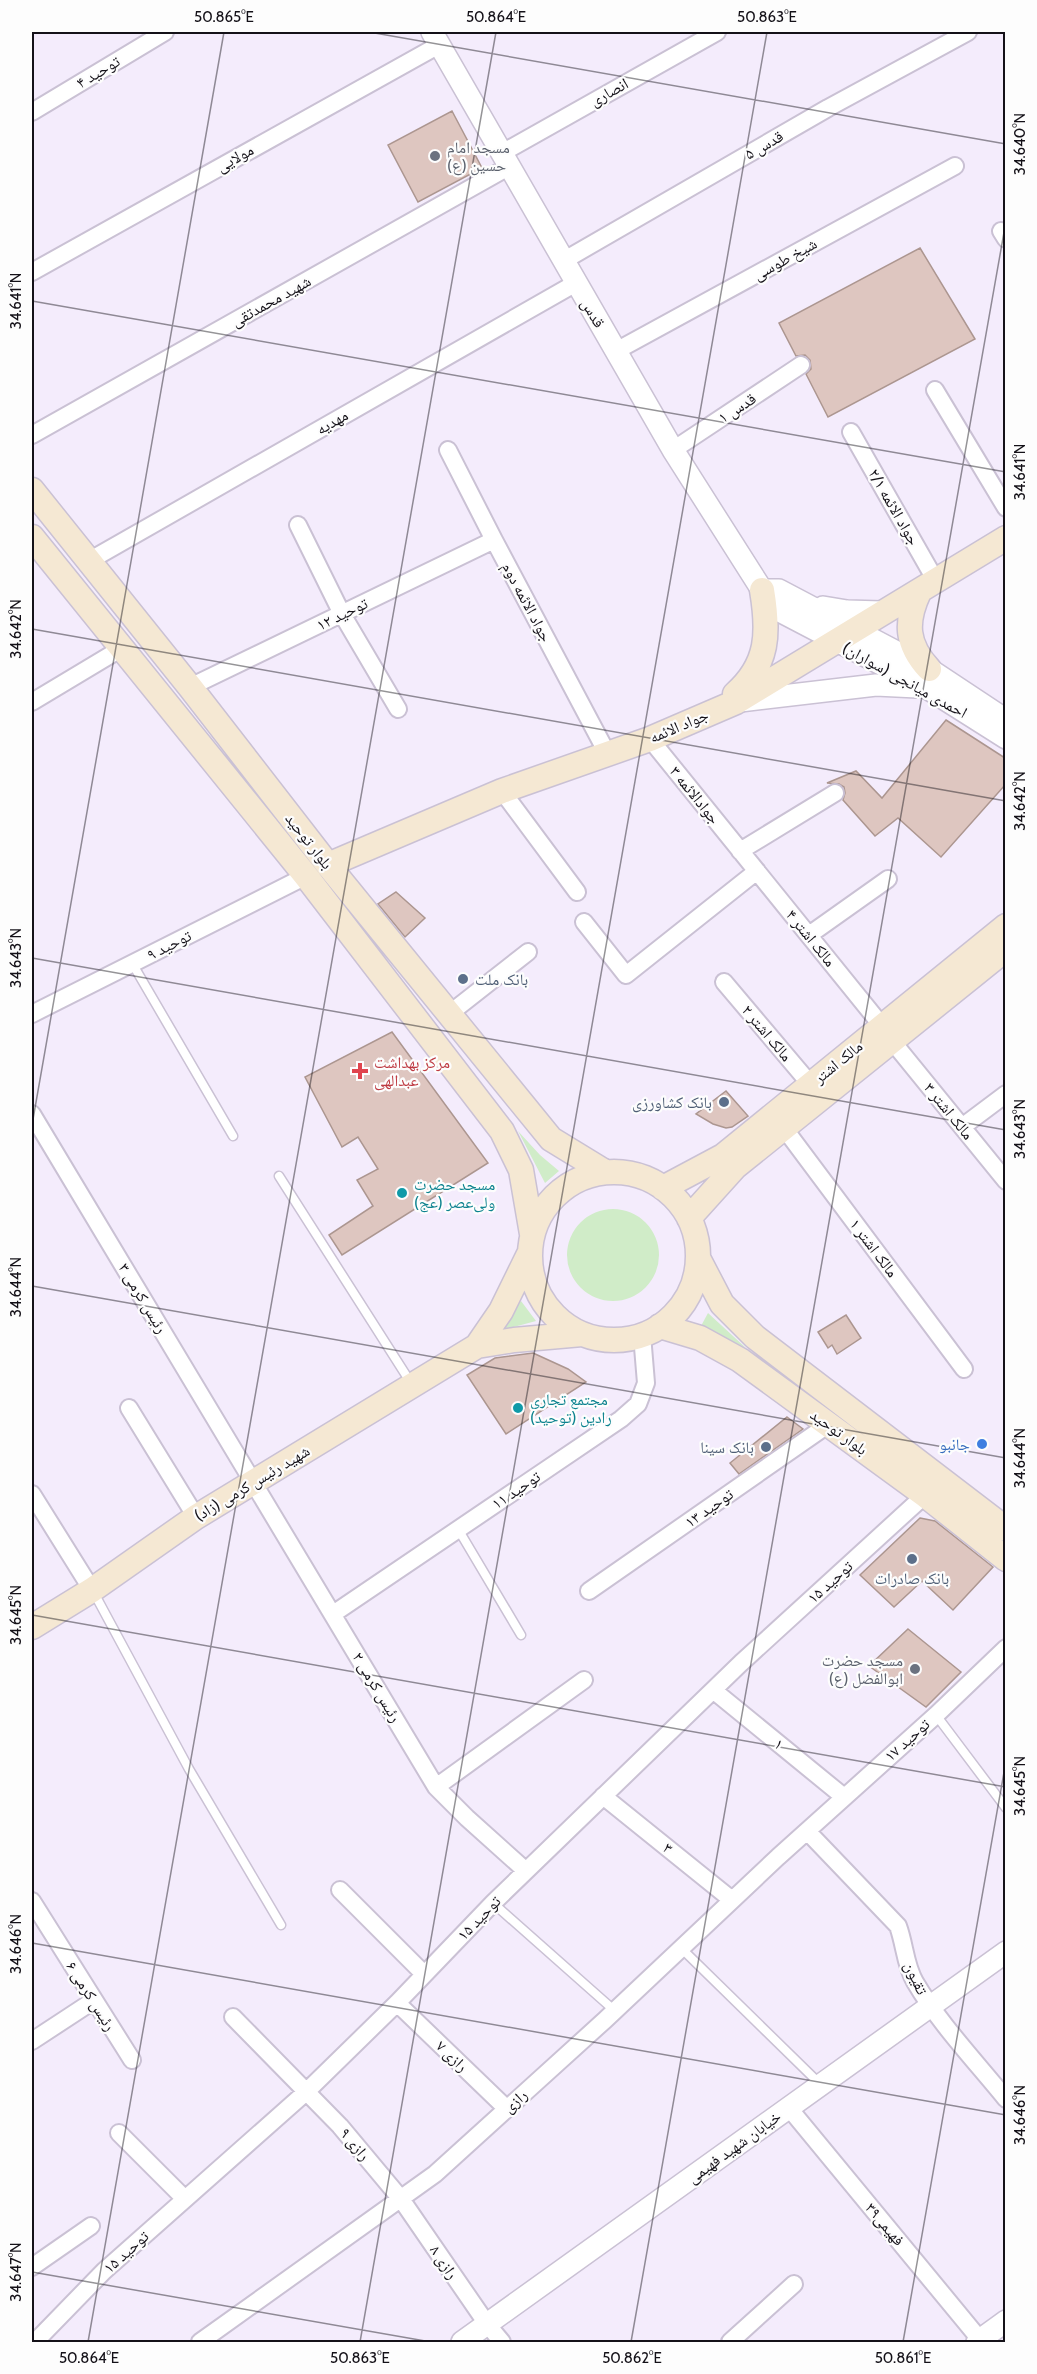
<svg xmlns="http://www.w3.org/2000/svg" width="1037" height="2374" font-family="Cabin,'Noto Naskh Arabic',sans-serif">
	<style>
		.green { fill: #d0ecc8 }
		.building { fill: #dec6c0; stroke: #ac9690; stroke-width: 1.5 }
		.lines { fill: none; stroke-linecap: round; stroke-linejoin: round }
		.service-casing { stroke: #cac1d4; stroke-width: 11 }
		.minor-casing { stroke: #cac1d4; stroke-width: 20 }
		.tertiary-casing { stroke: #cac1d4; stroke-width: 24 }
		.secondary-casing { stroke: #cac1d4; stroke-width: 27 }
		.service { stroke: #fff; stroke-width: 8 }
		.minor { stroke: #fff; stroke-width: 16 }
		.tertiary { stroke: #fff; stroke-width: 21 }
		.secondary { stroke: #f5e8d3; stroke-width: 24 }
		.ticks { fill: none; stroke: #141118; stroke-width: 1.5; stroke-opacity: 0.45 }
		.worship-dot { fill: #6b7280; stroke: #fdfdfd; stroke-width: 2 }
		.service-dot { fill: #5c6f8a; stroke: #fdfdfd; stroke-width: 2 }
		.health-dot { fill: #e0444e; stroke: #fdfdfd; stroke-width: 2 }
		.culture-dot { fill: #0f9aa8; stroke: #fdfdfd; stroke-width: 2 }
		.shop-dot { fill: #3f7fe0; stroke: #fdfdfd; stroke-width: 2 }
		.labels { text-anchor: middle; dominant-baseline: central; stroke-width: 4.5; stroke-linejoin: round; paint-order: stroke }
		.street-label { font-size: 16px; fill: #141118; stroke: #fdfdfd }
		.worship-label { font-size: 16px; fill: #5b616d; stroke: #fdfdfd; text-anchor: start }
		.service-label { font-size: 16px; fill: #4e5e75; stroke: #fdfdfd; text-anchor: end }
		.health-label { font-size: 16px; fill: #be3a42; stroke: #fdfdfd; text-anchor: start }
		.culture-label { font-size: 16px; fill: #0d838f; stroke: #fdfdfd; text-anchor: start }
		.shop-label { font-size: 16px; fill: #366cbe; stroke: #fdfdfd; text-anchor: end }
		.neatline { fill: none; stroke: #141118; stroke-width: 2 }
		.ticks-label { font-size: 15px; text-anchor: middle; fill: #141118 }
	</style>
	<rect width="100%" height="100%" fill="#f4ecfc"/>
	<!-- green -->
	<path class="green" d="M 518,1131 L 540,1155 L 559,1171 L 545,1183 Z
		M567 1255a46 46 0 1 1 92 0a46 46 0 1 1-92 0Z
		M 521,1301 L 536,1321 L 499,1331 Z
		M 708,1313 L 746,1348 L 701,1326 Z"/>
	<!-- building -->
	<path class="building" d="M 452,111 L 482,168 L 418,202 L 388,145 Z
		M 920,248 L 975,339 L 828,417 L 806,374 L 811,369 L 810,360 L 805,355 L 796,356 L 779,323 Z
		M 946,720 L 1005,758 L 1005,785 L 941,857 L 898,818 L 875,836 L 843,800 L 845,793 L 844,787 L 839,784 L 827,783 L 856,771 L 882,798 Z
		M 396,892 L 425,918 L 405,937 L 378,904 Z
		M 392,1032 L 488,1163 L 342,1255 L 329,1235 L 373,1206 L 357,1180 L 378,1169 L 358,1137 L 342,1147 L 305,1077 Z
		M 726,1091 L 748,1116 L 732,1127 L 726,1128 L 713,1124 L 696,1114 Z
		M 846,1315 L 861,1338 L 837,1354 L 832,1345 L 828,1348 L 818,1332 Z
		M 533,1353 L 568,1369 L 586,1382 L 506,1434 L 467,1375 L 495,1358 Z
		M 787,1417 L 803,1429 L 739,1474 L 730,1463 Z
		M 920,1518 L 935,1521 L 993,1567 L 953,1610 L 922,1581 L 894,1607 L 860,1575 Z
		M 908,1629 L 961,1672 L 926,1707 L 869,1666 Z"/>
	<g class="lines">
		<defs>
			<path id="service" d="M 132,963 L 233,1136
				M 279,1176 L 411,1383
				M 458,1529 L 521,1635
				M 93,1591 L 189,1769 L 281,1925
				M 936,1715 L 1006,1808
				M 493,1903 L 615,2011
				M 681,1948 L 820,2084"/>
			<path id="minor" d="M 32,112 L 165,32
				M 502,153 L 717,32
				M 1001,231 L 1006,239
				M 563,261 L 828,108 L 968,32
				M 32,272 L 439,45
				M 616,351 L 955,166
				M 935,390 L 1006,508
				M 851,432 L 936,581
				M 32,435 L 510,166
				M 448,450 L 494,540 L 607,753
				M 673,450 L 801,365
				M 298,525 L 342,614 L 398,709
				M 87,562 L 576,283
				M 190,687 L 494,540
				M 32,702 L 122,648
				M 650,739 L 882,1026
				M 502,791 L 577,892
				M 740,851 L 835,793
				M 584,922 L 626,975 L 757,871
				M 809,935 L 888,879
				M 724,982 L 811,1085
				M 32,1014 L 306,876
				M 449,1014 L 528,952
				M 892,1041 L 1006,1181
				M 32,1114 L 436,1787 L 467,1818 L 526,1871
				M 962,1127 L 1006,1094
				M 784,1128 L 964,1369
				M 129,1408 L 196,1517
				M 32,1494 L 92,1590
				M 589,1591 L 829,1424
				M 333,1614 L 621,1419 L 638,1404 L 646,1383 L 642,1335
				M 713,1690 L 844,1797
				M 436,1787 L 584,1680
				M 603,1796 L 732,1900
				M 807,1831 L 898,1926 C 905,1945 905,1965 915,1982 C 939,2023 976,2062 1006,2099
				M 340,1890 L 424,1974
				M 32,1901 L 132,2060
				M 397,2003 L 507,2109
				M 233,2017 L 340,2126 L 401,2199 L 487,2324 L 502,2342
				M 32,2041 L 93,2001
				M 789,2108 L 982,2342
				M 119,2133 L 185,2199
				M 32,2267 L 91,2226
				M 35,2342 L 104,2271 L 306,2092 L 397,2003 L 493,1903 L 741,1663 L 925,1495
				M 200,2342 L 435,2174 L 605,2020 L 778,1857 L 936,1715 L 1006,1648
				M 730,2342 L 794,2284"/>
			<path id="tertiary" d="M 432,32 L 673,450 L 762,590 L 770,606 L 927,688 L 1006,738
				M 762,590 L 779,590 L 929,669 L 1006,720
				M 823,607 L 847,611 L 882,612
				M 740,701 L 876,685 L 917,687
				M 462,2342 L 1006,1952
				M 977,2342 L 1006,2321"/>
			<path id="secondary" d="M 32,490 L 190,687 L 328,865 L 551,1139 L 605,1172
				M 32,537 L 306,876 L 502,1131 L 521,1170 L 532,1234
				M 919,592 C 905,622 906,644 929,669
				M 735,694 C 769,664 769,632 762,590
				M 328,865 L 502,791 L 650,739 L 736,702 L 1006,538
				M530 1256a84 84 0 1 1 168 0a84 84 0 1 1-168 0Z
				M 663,1188 L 723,1156 L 1006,926
				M 689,1218 L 735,1167 L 1006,949
				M 698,1258 L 722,1304 L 755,1337 L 1006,1529
				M 660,1326 L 700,1338 L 740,1360 L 925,1495 L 1006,1559
				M 477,1346 L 501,1311 L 529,1254
				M 32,1627 L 92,1590 L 196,1517 L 477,1346 L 514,1340 L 582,1334"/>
		</defs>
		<!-- service casing -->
		<use href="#service" class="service-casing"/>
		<!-- minor casing -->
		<use href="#minor" class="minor-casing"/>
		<!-- tertiary casing -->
		<use href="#tertiary" class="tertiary-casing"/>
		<!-- secondary casing -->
		<use href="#secondary" class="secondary-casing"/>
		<!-- service -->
		<use href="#service" class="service"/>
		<!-- minor -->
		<use href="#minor" class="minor"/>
		<!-- tertiary -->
		<use href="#tertiary" class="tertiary"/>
		<!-- secondary -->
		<use href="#secondary" class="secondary"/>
	</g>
	<!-- ticks -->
	<path class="ticks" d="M 369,32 L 1006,144M 32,301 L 1006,472M 32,629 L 1006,801M 32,958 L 1006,1130M 32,1125 L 224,32M 32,1286 L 1006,1458M 32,1615 L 1006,1787M 32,1943 L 1006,2115M 32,2272 L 431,2342M 88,2342 L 496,32M 360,2342 L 767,32M 631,2342 L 1006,221M 903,2342 L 1006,1761"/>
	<!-- markers -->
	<g class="worship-dot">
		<circle cx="435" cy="156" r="6"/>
		<circle cx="915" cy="1669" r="6"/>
	</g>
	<g class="service-dot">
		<circle cx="463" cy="979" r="6"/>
		<circle cx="724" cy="1102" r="6"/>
		<circle cx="766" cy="1447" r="6"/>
		<circle cx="912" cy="1559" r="6"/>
	</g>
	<path class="health-dot" d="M357 1062h6v6h6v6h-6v6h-6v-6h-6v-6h6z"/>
	<g class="culture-dot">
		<circle cx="402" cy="1193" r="6"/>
		<circle cx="518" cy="1408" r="6"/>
	</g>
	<circle class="shop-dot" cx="982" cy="1444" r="6"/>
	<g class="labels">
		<!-- street labels -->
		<g class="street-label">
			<text transform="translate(98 72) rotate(-31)">توحید ۴</text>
			<text transform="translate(609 92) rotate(-29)">انصاری</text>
			<text transform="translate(764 145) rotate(-30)">قدس ۵</text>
			<text transform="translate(235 158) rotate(-29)">مولایی</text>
			<text transform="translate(785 259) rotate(-29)">شیخ طوسی</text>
			<text transform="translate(271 301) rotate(-29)">شهید محمدتقی</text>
			<text transform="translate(593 313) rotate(59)">قدس</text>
			<text transform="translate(737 408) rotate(-33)">قدس ۱</text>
			<text transform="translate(332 422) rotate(-30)">مهدیه</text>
			<text transform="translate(894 507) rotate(60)">جواد الائمه ۲/۱</text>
			<text transform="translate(527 602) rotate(62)">جواد الائمه دوم</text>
			<text transform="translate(342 614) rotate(-26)">توحید ۱۲</text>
			<text transform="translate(905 680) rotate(29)">احمدی میانجی (سواران)</text>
			<text transform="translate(679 726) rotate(-23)">جواد الائمه</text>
			<text transform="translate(695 795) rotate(51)">جوادالائمه ۳</text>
			<text transform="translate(309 841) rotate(52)">بلوار توحید</text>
			<text transform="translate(811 938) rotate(51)">مالک اشتر ۴</text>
			<text transform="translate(169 945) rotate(-27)">توحید ۹</text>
			<text transform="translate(767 1033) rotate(50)">مالک اشتر ۲</text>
			<text transform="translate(838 1062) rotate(-39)">مالک اشتر</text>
			<text transform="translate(949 1111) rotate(51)">مالک اشتر ۳</text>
			<text transform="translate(874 1248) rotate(53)">مالک اشتر ۱</text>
			<text transform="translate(143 1298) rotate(59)">رئیس کرمی ۳</text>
			<text transform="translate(839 1432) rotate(36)">بلوار توحید</text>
			<text transform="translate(252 1483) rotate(-31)">شهید رئیس کرمی (زاد)</text>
			<text transform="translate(516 1490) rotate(-34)">توحید ۱۱</text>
			<text transform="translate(709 1508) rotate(-35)">توحید ۱۳</text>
			<text transform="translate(830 1582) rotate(-42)">توحید ۱۵</text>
			<text transform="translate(377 1687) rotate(59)">رئیس کرمی ۲</text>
			<text transform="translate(907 1740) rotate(-42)">توحید ۱۷</text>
			<text transform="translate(779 1744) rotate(39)">۱</text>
			<text transform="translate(668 1848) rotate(39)">۳</text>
			<text transform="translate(479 1918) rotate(-46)">توحید ۱۵</text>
			<text transform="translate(916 1978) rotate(65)">تقیون</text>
			<text transform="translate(91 1996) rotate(58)">رئیس کرمی ۶</text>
			<text transform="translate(452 2056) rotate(44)">رازی ۷</text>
			<text transform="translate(515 2101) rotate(-42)">رازی</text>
			<text transform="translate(355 2144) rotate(50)">رازی ۹</text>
			<text transform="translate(734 2147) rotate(-36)">خیابان شهید فهیمی</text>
			<text transform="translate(885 2224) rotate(50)">فهیمی۳۹</text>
			<text transform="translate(126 2252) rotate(-42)">توحید ۱۵</text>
			<text transform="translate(444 2262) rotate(56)">رازی ۸</text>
		</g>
		<!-- worship labels -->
		<g class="worship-label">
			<text x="447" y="147">مسجد امام<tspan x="447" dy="18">حسین (ع)</tspan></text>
			<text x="903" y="1660" text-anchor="end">مسجد حضرت<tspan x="903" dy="18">ابوالفضل (ع)</tspan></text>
		</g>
		<!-- service labels -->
		<g class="service-label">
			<text x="475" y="979" text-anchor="start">بانک ملت</text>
			<text x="712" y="1102">بانک کشاورزی</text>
			<text x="754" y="1447">بانک سینا</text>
			<text x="912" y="1578" text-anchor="middle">بانک صادرات</text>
		</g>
		<!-- health labels -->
		<g class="health-label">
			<text x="374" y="1062">مرکز بهداشت<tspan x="374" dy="18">عبدالهی</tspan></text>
		</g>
		<!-- culture labels -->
		<g class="culture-label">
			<text x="414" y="1184">مسجد حضرت<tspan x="414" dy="18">ولی‌عصر (عج)</tspan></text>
			<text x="530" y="1399">مجتمع تجاری<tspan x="530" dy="18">رادین (توحید)</tspan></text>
		</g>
		<!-- shop labels -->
		<g class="shop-label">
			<text x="970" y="1444">جانبو</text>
		</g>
	</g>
	<!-- border -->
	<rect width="1037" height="2374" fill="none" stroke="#fdfdfd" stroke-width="66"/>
	<rect x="33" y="33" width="971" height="2308" class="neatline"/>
	<g class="ticks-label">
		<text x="224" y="22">50.865°E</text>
		<text x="496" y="22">50.864°E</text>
		<text x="767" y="22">50.863°E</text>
		<text transform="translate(1020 144) rotate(-90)" y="5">34.640°N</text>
		<text transform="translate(16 301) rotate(-90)" y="5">34.641°N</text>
		<text transform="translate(1020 472) rotate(-90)" y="5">34.641°N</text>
		<text transform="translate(16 629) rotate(-90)" y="5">34.642°N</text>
		<text transform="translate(1020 801) rotate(-90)" y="5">34.642°N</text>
		<text transform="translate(16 958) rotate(-90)" y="5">34.643°N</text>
		<text transform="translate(1020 1129) rotate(-90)" y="5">34.643°N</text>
		<text transform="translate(16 1287) rotate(-90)" y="5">34.644°N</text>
		<text transform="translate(1020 1458) rotate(-90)" y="5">34.644°N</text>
		<text transform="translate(16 1615) rotate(-90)" y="5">34.645°N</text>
		<text transform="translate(1020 1786) rotate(-90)" y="5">34.645°N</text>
		<text transform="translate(16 1944) rotate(-90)" y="5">34.646°N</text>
		<text transform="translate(1020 2115) rotate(-90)" y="5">34.646°N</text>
		<text transform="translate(16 2272) rotate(-90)" y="5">34.647°N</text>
		<text x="89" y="2363">50.864°E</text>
		<text x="360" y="2363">50.863°E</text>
		<text x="632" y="2363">50.862°E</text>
		<text x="903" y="2363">50.861°E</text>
	</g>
</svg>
